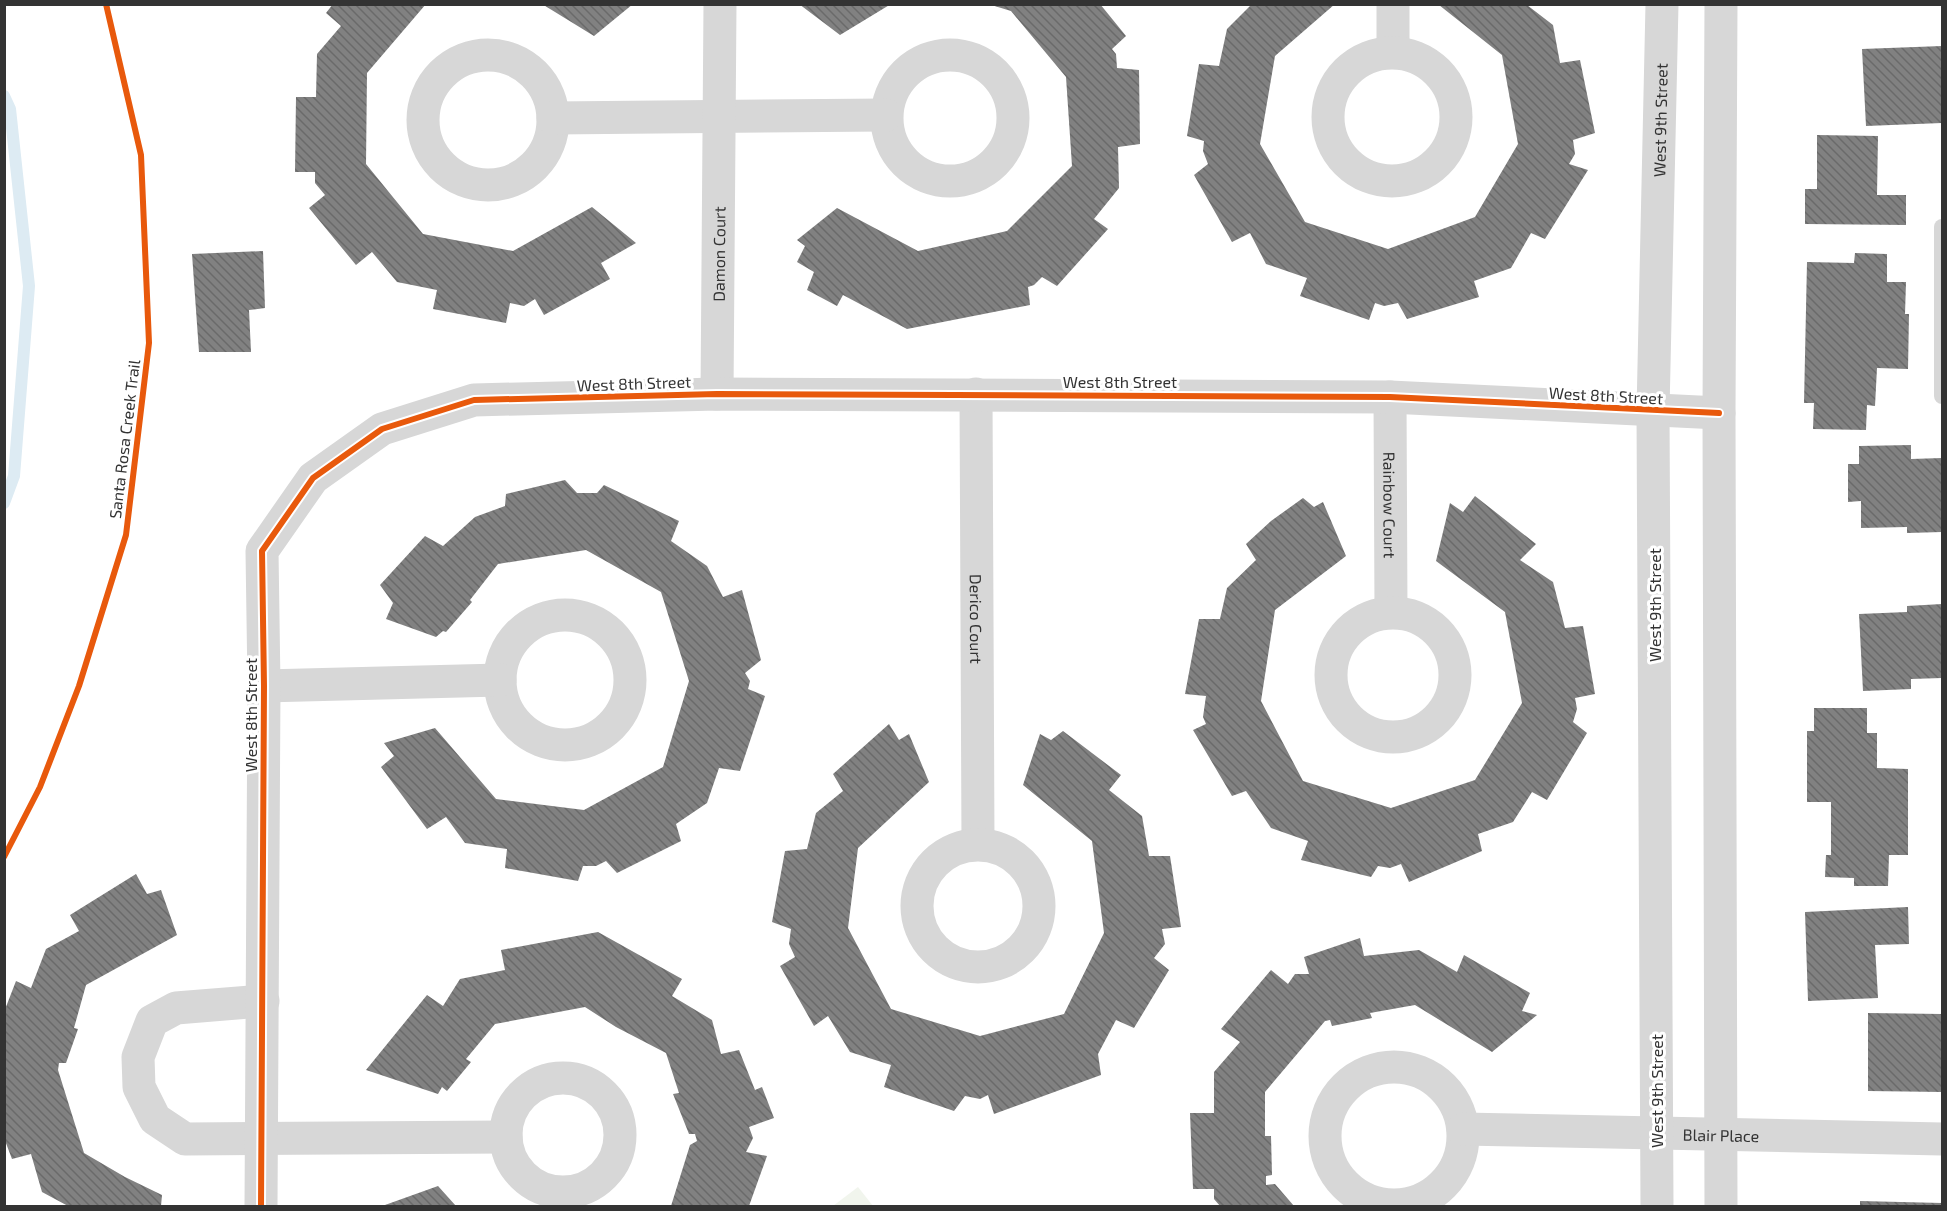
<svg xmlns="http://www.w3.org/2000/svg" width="1947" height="1211" font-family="'Exo 2',sans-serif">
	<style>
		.green { fill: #f1f5ed }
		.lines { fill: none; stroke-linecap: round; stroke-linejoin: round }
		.stream { stroke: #ddebf3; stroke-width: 12 }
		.building { fill: url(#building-back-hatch) }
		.service { stroke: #d7d7d7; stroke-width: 16 }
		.minor { stroke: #d7d7d7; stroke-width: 33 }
		.tertiary { stroke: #d7d7d7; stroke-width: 33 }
		.cycleway-casing { stroke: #fff; stroke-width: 10 }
		.cycleway { stroke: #e8590c; stroke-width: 6 }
		.labels { text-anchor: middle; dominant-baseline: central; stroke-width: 6; stroke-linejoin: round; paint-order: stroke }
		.street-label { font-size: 16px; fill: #333; stroke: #fff }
	</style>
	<defs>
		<pattern id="building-back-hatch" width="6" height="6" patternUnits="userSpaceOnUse" patternTransform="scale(1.5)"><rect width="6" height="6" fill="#818181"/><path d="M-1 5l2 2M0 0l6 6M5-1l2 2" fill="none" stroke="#6a6a6a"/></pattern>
	</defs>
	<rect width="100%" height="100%" fill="#fff"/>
	<!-- green -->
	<path class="green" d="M 858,1187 L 873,1206 L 833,1206 Z"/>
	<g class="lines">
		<!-- stream -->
		<path class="stream" d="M 4,96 L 10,109 L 29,286 L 14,476 L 4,503"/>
	</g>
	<!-- building -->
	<path class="building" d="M 333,4 L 426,4 L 367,73 L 366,164 L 423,234 L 513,251 L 592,207 L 636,243 L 601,263 L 610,279 L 544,315 L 535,299 L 524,306 L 510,303 L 506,323 L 433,309 L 437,290 L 397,282 L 372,252 L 356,265 L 309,208 L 325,195 L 315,183 L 315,172 L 295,172 L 296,97 L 316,97 L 317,54 L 341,26 L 326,13 Z
		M 542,4 L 633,4 L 594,36 Z
		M 799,4 L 891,4 L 840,35 Z
		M 988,4 L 1100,4 L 1126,36 L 1112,49 L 1116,54 L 1117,68 L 1139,70 L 1140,144 L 1118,147 L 1119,188 L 1094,219 L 1108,229 L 1057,286 L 1042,277 L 1034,285 L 1028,287 L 1030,305 L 907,329 L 843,295 L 837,306 L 807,290 L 814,272 L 797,262 L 805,246 L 797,240 L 837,208 L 918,251 L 1007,231 L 1072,166 L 1066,77 L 1011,11 Z
		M 1252,4 L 1335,4 L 1275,56 L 1260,144 L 1305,222 L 1388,249 L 1475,217 L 1518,144 L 1502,55 L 1439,5 L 1527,5 L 1553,25 L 1560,63 L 1580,60 L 1595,133 L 1573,140 L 1575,154 L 1569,164 L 1588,170 L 1545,239 L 1531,233 L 1511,268 L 1474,281 L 1479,297 L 1407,319 L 1398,303 L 1384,306 L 1375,303 L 1369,320 L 1300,296 L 1307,278 L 1266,264 L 1250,233 L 1232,242 L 1194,175 L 1208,164 L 1203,151 L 1204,141 L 1187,136 L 1199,64 L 1219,66 L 1227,29 Z
		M 1942,46 L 1942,123 L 1866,126 L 1862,49 Z
		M 1817,135 L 1878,136 L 1877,195 L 1906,195 L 1906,225 L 1805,224 L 1805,189 L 1817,189 Z
		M 263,251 L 265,308 L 249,310 L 251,352 L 199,352 L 192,254 Z
		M 1855,253 L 1887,254 L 1887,282 L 1906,282 L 1905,314 L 1909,314 L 1908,369 L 1877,368 L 1875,406 L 1867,405 L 1866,430 L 1813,429 L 1814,403 L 1804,403 L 1807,262 L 1854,263 Z
		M 1911,445 L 1911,459 L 1942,458 L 1942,532 L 1907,533 L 1907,527 L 1861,528 L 1861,501 L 1848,502 L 1848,464 L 1859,464 L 1859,446 Z
		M 565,480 L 577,493 L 597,493 L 604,485 L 679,521 L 671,541 L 707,566 L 723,597 L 742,590 L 761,660 L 745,673 L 750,681 L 748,689 L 765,696 L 740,771 L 719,768 L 707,803 L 676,824 L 681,841 L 617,873 L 606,861 L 596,866 L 583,866 L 578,881 L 505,868 L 507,849 L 465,843 L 446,817 L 427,829 L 381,767 L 394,756 L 384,743 L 435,728 L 496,799 L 584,810 L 663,767 L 689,681 L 661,592 L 586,550 L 498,564 L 470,600 L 472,602 L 446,632 L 443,631 L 436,637 L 386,619 L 393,603 L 380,585 L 425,536 L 443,546 L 475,517 L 505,506 L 506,494 Z
		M 1475,496 L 1536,544 L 1520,560 L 1553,582 L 1565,628 L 1583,626 L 1595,694 L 1575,698 L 1577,709 L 1573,722 L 1587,733 L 1547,800 L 1532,792 L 1513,822 L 1478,834 L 1482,851 L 1409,882 L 1401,864 L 1390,868 L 1378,866 L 1371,877 L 1301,860 L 1308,841 L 1271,828 L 1246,791 L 1232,796 L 1193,730 L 1206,724 L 1203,717 L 1206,696 L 1185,694 L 1199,619 L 1220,619 L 1227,588 L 1256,560 L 1246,544 L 1271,521 L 1303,498 L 1314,507 L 1323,502 L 1346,556 L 1275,610 L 1261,701 L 1303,781 L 1391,808 L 1475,780 L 1522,703 L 1505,612 L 1436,561 L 1450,503 L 1463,512 Z
		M 1942,604 L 1942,678 L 1911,679 L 1911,689 L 1863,691 L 1859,614 L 1907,612 L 1907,606 Z
		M 1814,708 L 1867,708 L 1867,733 L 1877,733 L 1877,768 L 1908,769 L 1908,855 L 1889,855 L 1888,886 L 1854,886 L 1854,878 L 1825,877 L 1826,855 L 1831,855 L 1831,802 L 1807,802 L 1807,731 L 1814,731 Z
		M 889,724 L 899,740 L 909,734 L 929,782 L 858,848 L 848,928 L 891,1009 L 980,1036 L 1064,1014 L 1104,933 L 1092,841 L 1023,785 L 1040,734 L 1051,740 L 1063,731 L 1121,775 L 1109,790 L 1142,816 L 1149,856 L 1170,856 L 1181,927 L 1162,929 L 1165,944 L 1154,958 L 1169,970 L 1134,1028 L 1116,1020 L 1098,1054 L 1101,1075 L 994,1114 L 988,1095 L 980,1099 L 965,1096 L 954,1111 L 884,1087 L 891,1065 L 850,1052 L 828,1016 L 814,1026 L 780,966 L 795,957 L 789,944 L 791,929 L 772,922 L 785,851 L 807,849 L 816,813 L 843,791 L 833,774 Z
		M 136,874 L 147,894 L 161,890 L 177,935 L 86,985 L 74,1028 L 78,1029 L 66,1063 L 59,1063 L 58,1070 L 84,1153 L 125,1177 L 162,1195 L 161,1206 L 68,1206 L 42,1192 L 31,1154 L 12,1159 L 4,1138 L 4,1012 L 16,981 L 31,988 L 46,949 L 79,931 L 70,915 Z
		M 1908,907 L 1909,944 L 1875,945 L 1878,998 L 1808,1001 L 1805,912 Z
		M 598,932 L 682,979 L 672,996 L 712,1020 L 721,1054 L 739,1050 L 755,1090 L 762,1087 L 774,1118 L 749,1127 L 753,1138 L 746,1152 L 767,1156 L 749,1206 L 671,1206 L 690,1145 L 697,1141 L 695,1134 L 689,1134 L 673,1094 L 679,1093 L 666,1053 L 616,1027 L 585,1007 L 495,1024 L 466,1059 L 471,1062 L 447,1091 L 442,1087 L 438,1094 L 366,1070 L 427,995 L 443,1006 L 460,979 L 505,970 L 501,950 Z
		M 1360,938 L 1364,956 L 1419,950 L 1457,972 L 1464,955 L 1530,993 L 1522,1011 L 1537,1015 L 1492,1052 L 1415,1005 L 1370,1013 L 1372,1018 L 1332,1026 L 1330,1020 L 1325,1021 L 1265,1092 L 1265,1136 L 1271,1136 L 1272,1175 L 1266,1176 L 1266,1185 L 1275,1184 L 1294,1206 L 1220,1206 L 1214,1199 L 1214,1189 L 1193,1189 L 1190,1113 L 1214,1113 L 1214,1072 L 1240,1042 L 1221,1029 L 1271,970 L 1288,984 L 1295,974 L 1309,974 L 1304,957 Z
		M 1868,1013 L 1942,1014 L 1942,1092 L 1868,1091 Z
		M 438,1186 L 456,1206 L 387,1206 L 385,1205 Z
		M 1860,1201 L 1942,1203 L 1942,1206 L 1860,1206 Z"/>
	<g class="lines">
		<!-- service -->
		<path class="service" d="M 1942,227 L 1942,396"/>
		<!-- minor -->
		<g class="minor">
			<path d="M 1393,52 L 1393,4"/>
			<circle cx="1392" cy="117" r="64"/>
			<circle cx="950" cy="118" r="63"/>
			<circle cx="488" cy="120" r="65"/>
			<path d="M 553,118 L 886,115"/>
			<path id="s1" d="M 717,394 L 720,4"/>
			<path id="s2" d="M 976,394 L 978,844"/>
			<path id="s3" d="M 1390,397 L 1391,612"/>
			<circle cx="1393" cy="675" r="62"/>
			<circle cx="565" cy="680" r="65"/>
			<path d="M 264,686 L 500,680"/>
			<circle cx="978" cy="906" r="61"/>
			<path d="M 263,1001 L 176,1008 L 152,1021 L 138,1057 L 139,1087 L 155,1119 L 185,1139 L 506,1137"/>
			<circle cx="1394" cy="1136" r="69"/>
			<circle cx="563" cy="1135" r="57"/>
			<path id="s4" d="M 1463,1129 L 1942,1139"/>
			<path d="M 261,1206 L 264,686 L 262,551 L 313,478 L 382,429 L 474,400 L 717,394 L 1390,397 L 1719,413"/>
		</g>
		<!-- tertiary -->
		<g class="tertiary">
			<path d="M 1721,4 L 1719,413 L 1721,1206"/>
			<path id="s5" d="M 1657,1206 L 1653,411 L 1662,4"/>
		</g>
		<defs>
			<path id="cycleway" d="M 4,857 L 40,787 L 79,686 L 126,535 L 149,343 L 141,155 L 106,4
				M 261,1206 L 264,686 L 262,551 L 313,478 L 382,429 L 474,400 L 717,394 L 1390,397 L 1719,413"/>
		</defs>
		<!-- cycleway casing -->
		<use href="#cycleway" class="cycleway-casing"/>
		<!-- cycleway -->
		<use href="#cycleway" class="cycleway"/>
	</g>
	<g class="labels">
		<!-- street labels -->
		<g class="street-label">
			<text stroke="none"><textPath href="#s5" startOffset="1086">West 9th Street</textPath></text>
			<text stroke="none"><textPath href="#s1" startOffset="140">Damon Court</textPath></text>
			<text x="1120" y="381">West 8th Street</text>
			<text transform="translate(634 383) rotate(-2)">West 8th Street</text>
			<text transform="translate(1606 395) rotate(3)">West 8th Street</text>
			<text transform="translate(124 439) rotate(-83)">Santa Rosa Creek Trail</text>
			<text stroke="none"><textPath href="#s3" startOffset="108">Rainbow Court</textPath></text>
			<text transform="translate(1654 605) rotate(-90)">West 9th Street</text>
			<text stroke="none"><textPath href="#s2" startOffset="225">Derico Court</textPath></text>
			<text transform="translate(250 715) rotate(-90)">West 8th Street</text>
			<text transform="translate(1656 1091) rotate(-90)">West 9th Street</text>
			<text stroke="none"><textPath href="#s4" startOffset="258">Blair Place</textPath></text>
		</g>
	</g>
	<!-- border -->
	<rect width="1947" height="1211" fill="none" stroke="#333333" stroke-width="12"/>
</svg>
